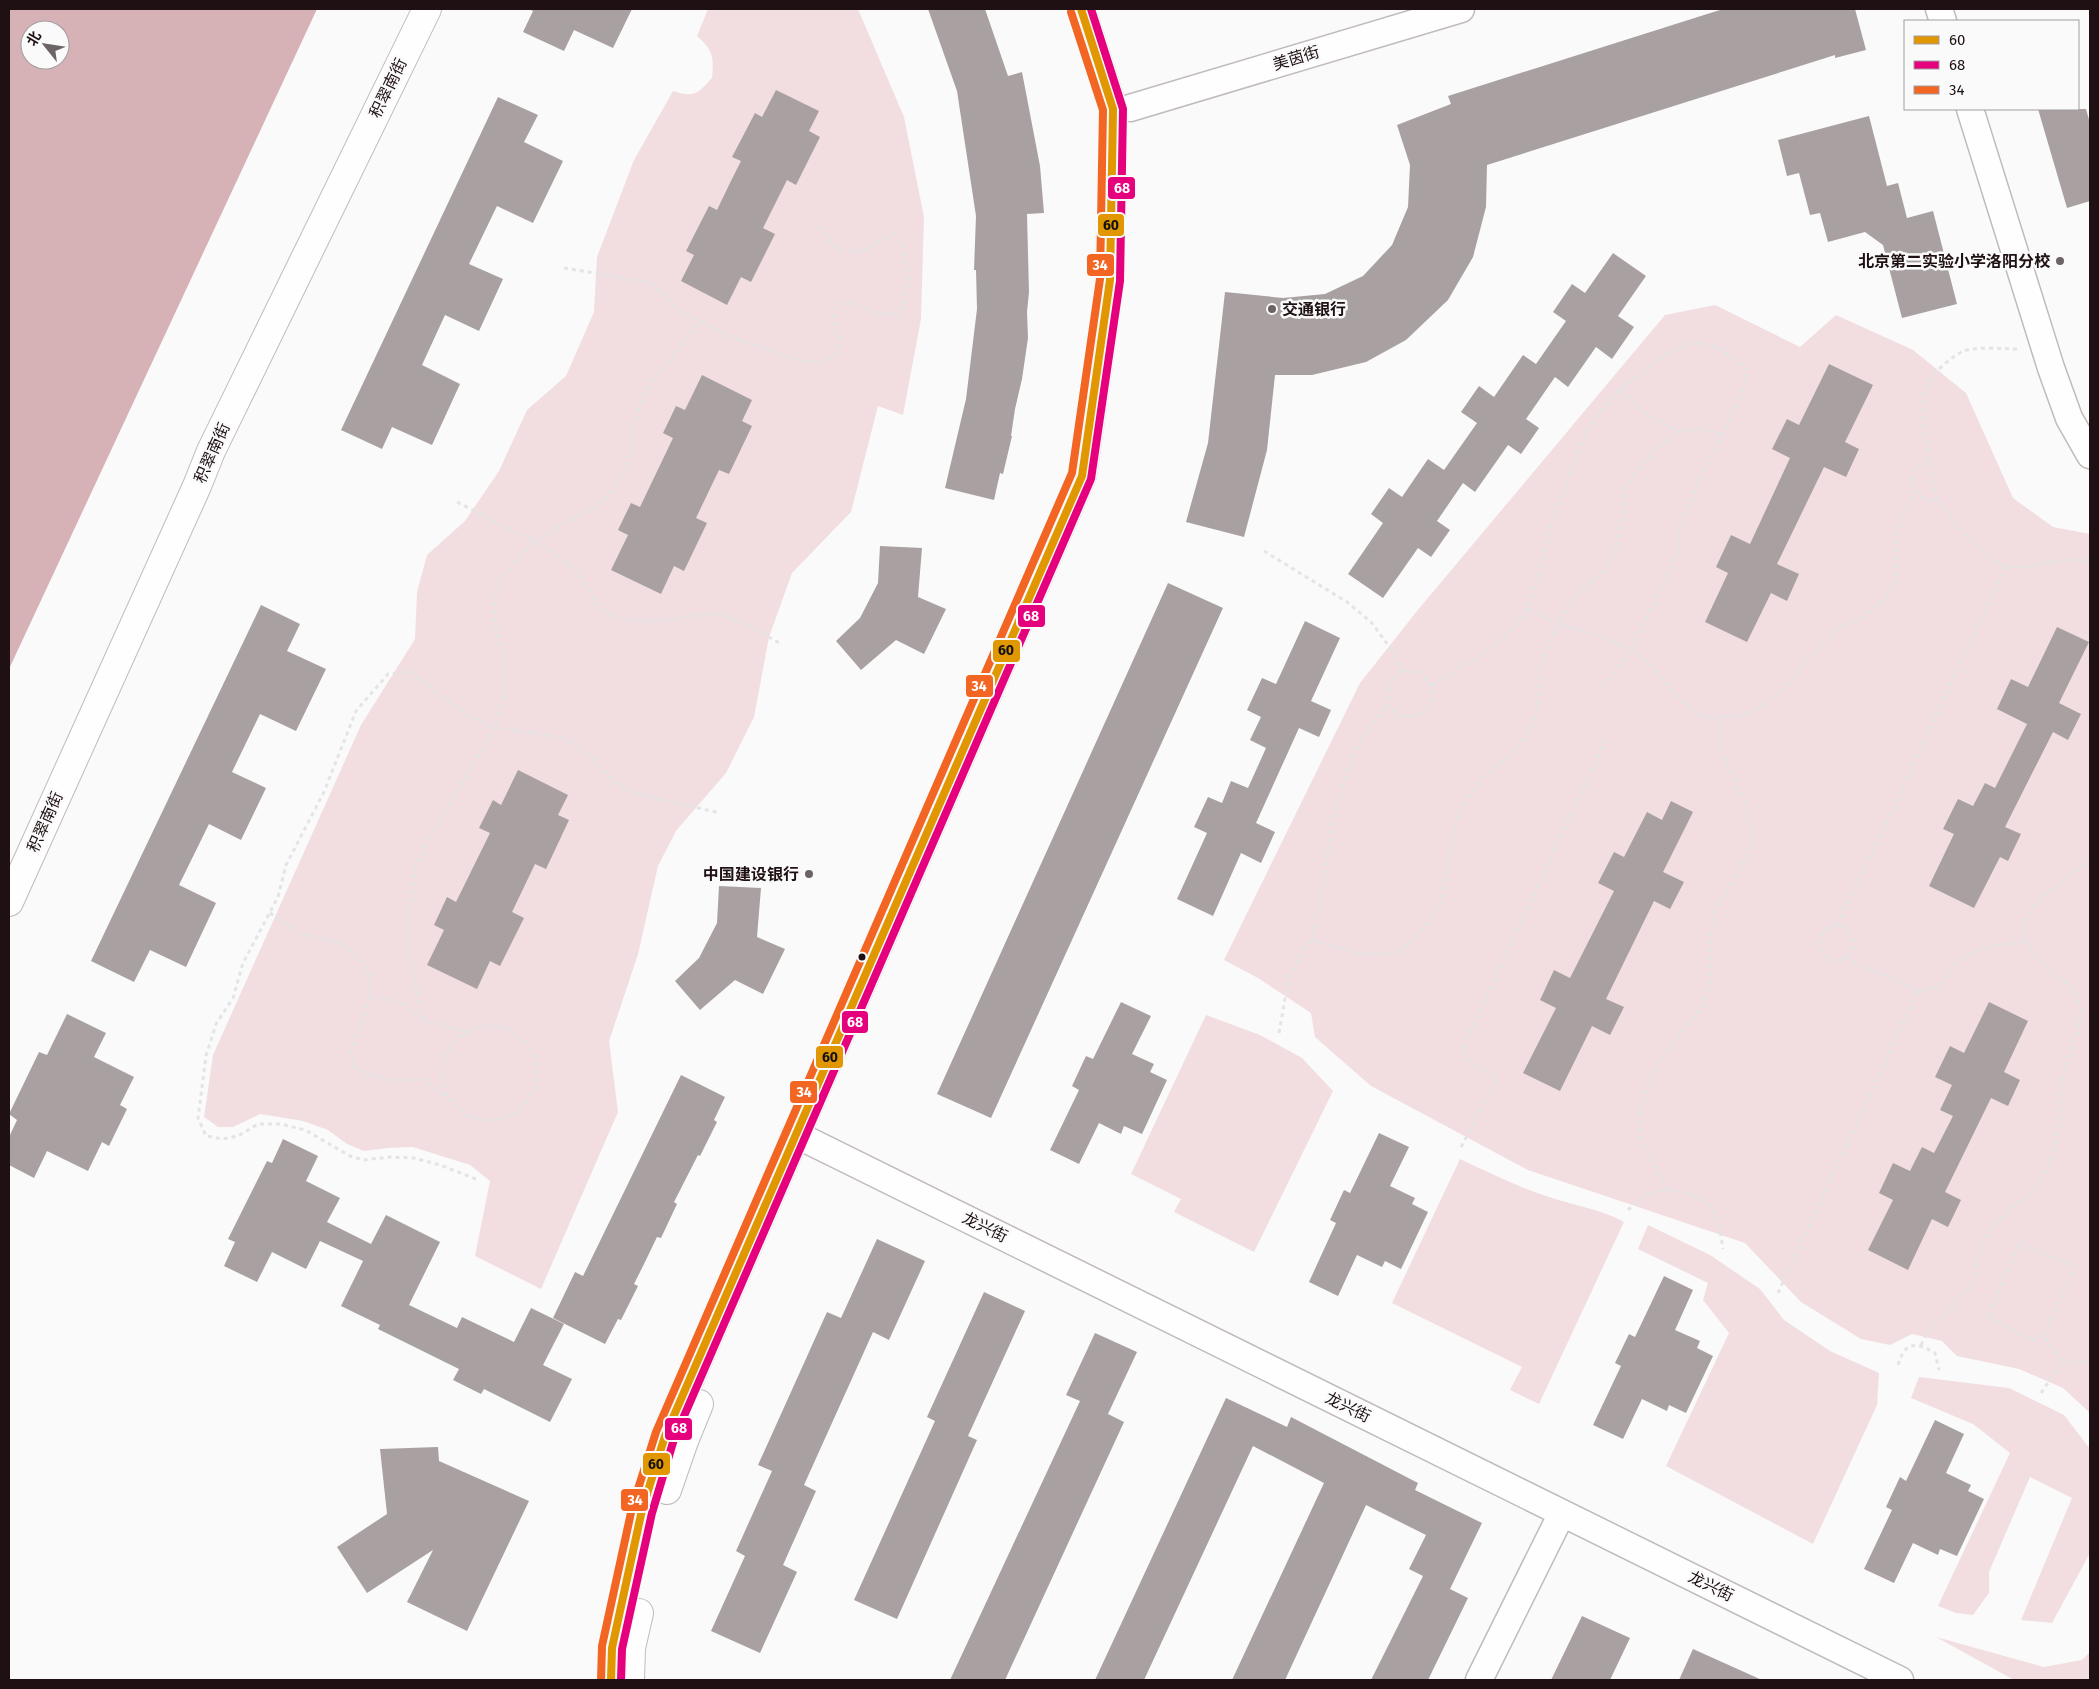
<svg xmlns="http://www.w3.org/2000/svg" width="2099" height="1689" font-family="'Fira Sans','Noto Sans SC',sans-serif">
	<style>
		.green { fill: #f2dee0 }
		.water { fill: #d6b2b7; fill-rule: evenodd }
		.building { fill: #a9a0a1 }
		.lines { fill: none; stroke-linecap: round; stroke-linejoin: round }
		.minor-casing { stroke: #c1babb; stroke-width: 29 }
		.secondary-casing { stroke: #c1babb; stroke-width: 30 }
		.path { stroke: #e5e4e4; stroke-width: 3; stroke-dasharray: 4 4; stroke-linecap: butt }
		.minor { stroke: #fefefe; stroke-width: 26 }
		.secondary { stroke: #fefefe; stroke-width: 28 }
		.bus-1-casing { stroke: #fafafa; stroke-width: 11 }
		.bus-2-casing { stroke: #fafafa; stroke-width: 11 }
		.bus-3-casing { stroke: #fafafa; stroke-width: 11 }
		.bus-1 { stroke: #e19702; stroke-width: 8 }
		.bus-2 { stroke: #e5007d; stroke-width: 8 }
		.bus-3 { stroke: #f26522; stroke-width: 8 }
		.poi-dot { fill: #6c6364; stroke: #fafafa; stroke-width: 2 }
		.bus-dot { fill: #1f1113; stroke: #fafafa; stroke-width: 2 }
		.labels { text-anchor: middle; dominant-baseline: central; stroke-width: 5; stroke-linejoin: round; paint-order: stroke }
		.street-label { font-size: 16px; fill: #1f1113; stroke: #fafafa }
		.poi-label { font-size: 16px; font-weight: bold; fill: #1f1113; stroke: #fafafa; text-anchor: end }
		.line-badge { stroke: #fafafa; stroke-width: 2 }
		.badge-label { font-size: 14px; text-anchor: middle; font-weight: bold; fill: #fff }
		.pale-badge-label { font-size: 14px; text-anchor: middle; font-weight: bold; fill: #111 }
	</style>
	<rect width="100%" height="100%" fill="#fafafa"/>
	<!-- green -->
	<path class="green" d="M 708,9 L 858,9 L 904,117 L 924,217 L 921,319 L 903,415 L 878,406 L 851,512 L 792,573 L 769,637 L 754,717 L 726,773 L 676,831 L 658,866 L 638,954 L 609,1041 L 618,1112 L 541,1289 L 475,1256 L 490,1181 L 470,1165 L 413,1147 L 388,1148 L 364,1151 L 347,1144 L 328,1130 L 303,1121 L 260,1114 L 233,1127 L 218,1127 L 204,1117 L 213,1055 L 361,725 L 415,639 L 417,592 L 427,555 L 465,521 L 499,471 L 527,410 L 566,376 L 594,312 L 597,257 L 634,160 L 673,91 C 695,98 697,94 712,78 C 714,58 713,50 697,36 Z
		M 1715,305 L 1800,347 L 1836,315 L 1913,350 L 1966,393 L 2013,498 L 2053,527 L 2090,534 L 2090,1413 L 2063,1388 L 2019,1369 L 1957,1356 L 1942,1341 L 1912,1334 L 1890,1345 L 1861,1339 L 1801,1302 L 1745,1243 L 1528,1170 L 1371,1086 L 1315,1037 L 1311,1013 L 1258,978 L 1224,960 L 1360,683 L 1417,611 L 1665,315 Z
		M 1206,1015 L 1260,1035 L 1302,1058 L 1333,1091 L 1254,1252 L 1174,1212 L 1181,1199 L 1131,1174 Z
		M 1460,1159 C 1490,1173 1520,1188 1552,1198 C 1576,1206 1601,1209 1624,1222 L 1539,1404 L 1510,1390 L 1522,1367 L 1392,1303 Z
		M 1648,1225 L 1710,1255 L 1760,1289 L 1784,1320 L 1830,1351 L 1879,1373 L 1877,1405 L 1813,1544 L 1666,1466 L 1729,1333 L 1703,1300 L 1708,1283 L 1638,1249 Z
		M 1919,1377 L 2009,1388 L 2064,1415 L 2090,1449 L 2090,1553 L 2052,1623 L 2021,1620 L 2072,1498 L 2030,1477 L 1989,1572 L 1989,1593 L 1973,1615 L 1956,1613 L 1938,1606 L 2010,1453 L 1973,1424 L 1911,1398 Z
		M 1936,1637 L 2044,1667 L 2082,1660 L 2090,1652 L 2090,1680 L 2014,1680 Z"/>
	<!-- water -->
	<path class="water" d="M 9,9 L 317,9 L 9,669 ZM 30,30 L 60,30 L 60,60 L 30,60 Z"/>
	<!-- building -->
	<path class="building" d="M 529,9 L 632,9 L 613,48 L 574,30 L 564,51 L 523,32 L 533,11 Z
		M 928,9 L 985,9 L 1008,76 L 1022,72 L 1040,166 L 1044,213 L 1027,214 L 1029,292 L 1027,312 L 1028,338 L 1022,379 L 1015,409 L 1011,436 L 1012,436 L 1003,474 L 1000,473 L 994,500 L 945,488 L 966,399 L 977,309 L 976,270 L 974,270 L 976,216 L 957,91 Z
		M 1723,9 L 1855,9 L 1866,50 L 1835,58 L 1835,55 L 1487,165 L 1486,207 L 1473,257 L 1448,300 L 1406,340 L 1366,362 L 1312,375 L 1275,375 L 1267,450 L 1244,537 L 1186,522 L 1208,443 L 1225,292 L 1283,298 L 1325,294 L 1363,276 L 1392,245 L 1408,207 L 1410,165 L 1397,125 L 1451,104 L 1448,96 Z
		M 776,90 L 819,111 L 809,131 L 820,137 L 796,185 L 787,180 L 763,228 L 775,234 L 751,282 L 741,277 L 727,305 L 681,281 L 694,255 L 686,251 L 709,206 L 717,210 L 729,185 L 741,161 L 732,157 L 755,113 L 762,117 Z
		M 498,97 L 538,115 L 524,142 L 563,161 L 533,223 L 497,206 L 469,264 L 503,279 L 479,331 L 445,315 L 422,365 L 460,384 L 432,445 L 392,427 L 382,449 L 341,430 Z
		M 2038,109 L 2086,109 L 2090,123 L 2090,201 L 2067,208 Z
		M 1869,116 L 1887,186 L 1898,183 L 1907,218 L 1933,211 L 1957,304 L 1902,318 L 1883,245 L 1865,232 L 1828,242 L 1820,213 L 1810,215 L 1799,173 L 1787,176 L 1778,140 Z
		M 1613,253 L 1646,276 L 1618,316 L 1634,327 L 1612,359 L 1596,347 L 1568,387 L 1555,377 L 1526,419 L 1539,428 L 1521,454 L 1508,445 L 1475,492 L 1463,483 L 1437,521 L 1450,530 L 1431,557 L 1418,548 L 1383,598 L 1348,574 L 1383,523 L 1371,514 L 1389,488 L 1402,497 L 1428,459 L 1444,470 L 1477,423 L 1461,412 L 1479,386 L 1494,397 L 1523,355 L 1536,364 L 1566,321 L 1553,312 L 1572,284 L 1585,293 Z
		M 1829,364 L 1873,385 L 1845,442 L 1859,449 L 1846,477 L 1824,467 L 1777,564 L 1799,574 L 1787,601 L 1771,593 L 1747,642 L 1705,622 L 1728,573 L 1716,567 L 1731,535 L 1750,544 L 1790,458 L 1772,449 L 1787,419 L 1799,425 Z
		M 702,375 L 752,400 L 742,421 L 752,426 L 729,474 L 719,470 L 696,518 L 707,523 L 684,571 L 674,566 L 661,594 L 611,570 L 628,535 L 618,530 L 631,503 L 640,507 L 673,438 L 663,433 L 676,406 L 685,410 Z
		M 880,546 L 922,548 L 918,597 L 946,609 L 924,654 L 896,640 L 861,670 L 836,641 L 860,618 L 878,583 Z
		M 1168,583 L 1223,608 L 991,1118 L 937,1094 Z
		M 261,605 L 300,624 L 287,651 L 326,669 L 296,731 L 260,714 L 232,772 L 266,788 L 241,840 L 209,824 L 179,885 L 216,903 L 186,967 L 150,950 L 134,982 L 91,961 Z
		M 1305,621 L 1340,638 L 1311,701 L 1331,710 L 1319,737 L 1299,728 L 1256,823 L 1275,832 L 1261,863 L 1241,853 L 1213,916 L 1177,899 L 1207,833 L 1194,827 L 1208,797 L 1222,803 L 1231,781 L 1248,788 L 1266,748 L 1250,740 L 1261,717 L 1247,710 L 1262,678 L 1276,684 Z
		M 2057,627 L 2089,642 L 2059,703 L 2081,714 L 2068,740 L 2053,732 L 2005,827 L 2021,834 L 2008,861 L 2000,857 L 1974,908 L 1929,886 L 1954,834 L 1943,829 L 1958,799 L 1973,806 L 1985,783 L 1995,788 L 2027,724 L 1997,709 L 2011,679 L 2028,687 Z
		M 518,770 L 568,795 L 558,815 L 569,820 L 546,869 L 535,864 L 512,912 L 524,918 L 500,966 L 490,961 L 477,989 L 427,965 L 444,930 L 434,925 L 447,897 L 456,902 L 490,833 L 479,828 L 493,800 L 501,805 Z
		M 1671,801 L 1693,812 L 1663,872 L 1684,882 L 1670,909 L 1654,901 L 1606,999 L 1624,1007 L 1610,1035 L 1592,1026 L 1560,1091 L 1523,1073 L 1556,1008 L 1540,1000 L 1554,970 L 1570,978 L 1614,891 L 1598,883 L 1614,852 L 1624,857 L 1647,812 L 1662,820 Z
		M 719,886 L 761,888 L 757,937 L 785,949 L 763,994 L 735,980 L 700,1010 L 675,981 L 699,958 L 717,923 Z
		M 1121,1002 L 1151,1016 L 1132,1054 L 1154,1064 L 1150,1072 L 1167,1080 L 1142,1134 L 1124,1126 L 1121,1134 L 1099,1123 L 1079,1164 L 1050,1150 L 1079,1090 L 1072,1086 L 1086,1056 L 1093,1059 Z
		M 1989,1002 L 2028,1021 L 2004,1072 L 2020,1080 L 2008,1106 L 1991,1098 L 1945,1192 L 1961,1200 L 1948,1227 L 1932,1219 L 1908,1270 L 1868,1250 L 1893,1200 L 1879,1193 L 1893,1163 L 1910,1171 L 1922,1147 L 1934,1153 L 1953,1116 L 1940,1110 L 1952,1085 L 1935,1077 L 1950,1046 L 1964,1053 Z
		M 67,1014 L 106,1033 L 94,1057 L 134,1077 L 120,1105 L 127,1109 L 109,1146 L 102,1142 L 88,1171 L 47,1151 L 34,1178 L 9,1165 L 9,1137 L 17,1120 L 9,1114 L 39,1052 L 47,1055 Z
		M 681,1075 L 725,1097 L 714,1120 L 717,1122 L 700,1156 L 698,1155 L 674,1202 L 677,1204 L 661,1238 L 657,1237 L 645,1262 L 634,1284 L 638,1286 L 621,1320 L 618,1319 L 605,1344 L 553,1318 L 575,1272 L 583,1276 Z
		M 1379,1133 L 1409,1147 L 1390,1186 L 1415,1198 L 1412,1204 L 1428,1212 L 1401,1269 L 1385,1261 L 1382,1267 L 1357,1255 L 1338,1296 L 1309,1282 L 1336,1223 L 1330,1220 L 1344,1190 L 1350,1193 Z
		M 283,1139 L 318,1156 L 306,1181 L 340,1198 L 327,1222 L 371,1244 L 386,1215 L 440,1242 L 409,1305 L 457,1328 L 462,1317 L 514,1342 L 531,1308 L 564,1324 L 543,1365 L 572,1379 L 550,1422 L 484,1389 L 481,1394 L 453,1380 L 459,1369 L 378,1329 L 380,1325 L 341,1306 L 363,1261 L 320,1241 L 306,1269 L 272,1252 L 257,1282 L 224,1266 L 235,1242 L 228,1239 L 267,1161 L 272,1163 Z
		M 877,1239 L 925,1261 L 889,1340 L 873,1332 L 804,1485 L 816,1491 L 783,1565 L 797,1572 L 760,1653 L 711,1631 L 745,1556 L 736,1551 L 772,1471 L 758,1465 L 827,1312 L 841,1318 Z
		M 1664,1276 L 1693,1290 L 1675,1330 L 1700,1341 L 1697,1348 L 1713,1356 L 1686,1413 L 1669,1405 L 1667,1411 L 1642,1399 L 1623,1439 L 1593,1425 L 1621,1366 L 1615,1363 L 1629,1334 L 1635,1337 Z
		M 984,1292 L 1025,1311 L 968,1436 L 977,1440 L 897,1619 L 854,1600 L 935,1421 L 927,1417 Z
		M 1095,1333 L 1137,1352 L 1108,1414 L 1124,1422 L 1005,1680 L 950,1680 L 1080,1401 L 1066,1395 Z
		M 1226,1398 L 1287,1427 L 1291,1417 L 1418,1483 L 1415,1490 L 1482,1523 L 1450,1589 L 1468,1598 L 1428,1680 L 1371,1680 L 1423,1576 L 1409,1569 L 1426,1535 L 1366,1505 L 1285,1680 L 1232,1680 L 1324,1483 L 1253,1446 L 1144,1680 L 1095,1680 Z
		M 1935,1420 L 1964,1434 L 1946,1473 L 1971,1485 L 1968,1491 L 1984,1499 L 1957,1556 L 1940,1549 L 1938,1555 L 1913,1543 L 1894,1583 L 1864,1569 L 1892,1510 L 1886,1507 L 1900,1477 L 1906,1481 Z
		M 438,1447 L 439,1461 L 529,1501 L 467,1631 L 407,1602 L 433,1550 L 367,1593 L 337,1547 L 387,1514 L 380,1449 Z
		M 1582,1616 L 1630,1638 L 1610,1680 L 1551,1680 Z
		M 1693,1649 L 1762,1680 L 1679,1680 Z"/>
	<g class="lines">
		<defs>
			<path id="minor" d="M 1939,9 L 1943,21
				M 1130,108 L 1461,9
				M 1970,109 L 2051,368 L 2069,418 L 2090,455
				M 795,1134 L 1900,1680
				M 1479,1680 L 1562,1513"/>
			<path id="secondary" d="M 9,902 L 197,486 L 211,451 L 427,9
				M 667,1490 L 684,1441 L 699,1404
				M 611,1680 L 612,1648 L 642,1510 L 665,1436 L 1082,476 L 1110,280 L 1113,109 L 1081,9
				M 630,1680 L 631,1648 L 639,1613"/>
		</defs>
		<!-- minor casing -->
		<use href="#minor" class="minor-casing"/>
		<!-- secondary casing -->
		<use href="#secondary" class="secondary-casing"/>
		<!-- path -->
		<path class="path" d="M 564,268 L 650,282 L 682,312 L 737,339 L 797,360 L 820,362 L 835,357 L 840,339 L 833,318 L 835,309 L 846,302 L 880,314 L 897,314 L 905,305 L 908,277 L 903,245 L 893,234 L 860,252 L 838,250 L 816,222
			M 2017,349 C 2003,349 1977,346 1964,351 C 1951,356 1928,377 1925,390 C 1920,413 1929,478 1938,499 C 1941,504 1946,510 1950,514 C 1964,534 1977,550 1998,562 C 2024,577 2061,552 2090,562
			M 1620,390 C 1638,411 1654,420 1680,431
			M 1929,460 L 1916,467 L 1911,480 L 1915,493 L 1926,500 L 1938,499
			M 457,502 L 551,550 L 576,570 L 597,604 L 610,616 L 633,621 L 661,621 L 702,614 L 720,614 L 750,626 L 781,644
			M 1264,551 L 1347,602 L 1371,622 L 1391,649 L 1402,671
			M 1527,609 L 1559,624 L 1598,635 L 1631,650 L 1652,665 L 1667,685 L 1691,710 L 1707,718 L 1746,715 L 1778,695 L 1820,646 L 1840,627 L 1864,618 L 1887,597 L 1897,574 L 1897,543 L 1900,518 L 1915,493
			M 1402,671 L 1419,672 L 1431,686 L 1431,704 L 1418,716 L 1400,717 L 1387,705 L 1387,685 Z
			M 1431,686 L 1486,652 L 1511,630 L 1527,609 L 1540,569 L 1550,528 L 1582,442 L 1598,413 L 1620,389 L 1670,352 L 1695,342 L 1720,348 L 1748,371 L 1738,401 L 1680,522 L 1678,554 L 1631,650 L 1600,692
			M 270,913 L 300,934 L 318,937 L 339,943 L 358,955 L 369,974 L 370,996 L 364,1017 L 351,1051 L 354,1066 L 367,1075 L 394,1080 L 423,1079 L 447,1098
			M 1838,925 L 2006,566
			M1819 943a17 17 0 1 1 34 0a17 17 0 1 1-34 0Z
			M 1311,940 L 1362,954 L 1395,954 L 1420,933 L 1441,902 L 1456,821 L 1468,797 L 1486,774 L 1512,754 L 1528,734 L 1537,711 L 1542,660 L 1569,603 L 1586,585 L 1603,572 L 1615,553 L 1621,527 L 1625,487 L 1636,470 L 1658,447 L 1680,431 L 1702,429 L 1722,434
			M 1918,991 L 1939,987 L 1954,967 L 1969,954 L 1987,947 L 2027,941
			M 370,996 L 401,1003 L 423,1020 L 464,1031
			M 423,1020 L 409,954 L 410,904 L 415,869 L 429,838 L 495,728 L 506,692 L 505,661 L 494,621 L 494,602 L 503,577 L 534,541 L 590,510 L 608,495 L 623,473 L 631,451 L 632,434 L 640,404 L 650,382 L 677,352 L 700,320
			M442 1073a47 47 0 1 1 94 0a47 47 0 1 1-94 0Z
			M 1279,1033 L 1289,976 L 1311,940 L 1318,916 L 1334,814 L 1347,770 L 1362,738 L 1387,705
			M 1461,1147 L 1498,1077 L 1468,1061 L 1462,1049 L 1606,739
			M 476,1179 L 440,1165 L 414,1158 L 390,1157 L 363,1160 L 350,1156 L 305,1130 L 281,1124 L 258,1124 L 238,1136 L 223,1139 L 206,1136 L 198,1118 L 206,1056 L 216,1024 L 233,998 L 243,963 L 278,897 L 286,865 L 324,792 L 356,711 L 388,674 L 409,672 L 469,716 L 495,728 L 557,736 L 580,746 L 615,782 L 630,792 L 720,813
			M 1667,1190 L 1642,1142 L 1638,1121 L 1644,1093 L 1658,1063 L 1703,1005 L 1710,985 L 1710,935 L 1716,909 L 1749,853 L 1752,833 L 1746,803 L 1723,757 L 1718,718
			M 1628,1210 C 1634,1205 1640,1198 1646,1195 C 1663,1185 1699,1192 1711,1208 C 1719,1219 1721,1236 1723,1249
			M 1778,1293 L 1918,991 L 1847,958
			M 2044,1336 L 2032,1340 L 1988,1317 L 2019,1243 L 2074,1267 L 2044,1336 L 2062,1362
			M 1921,1345 L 1926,1334 L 1971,1286 L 1977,1262 L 1988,1232 L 2010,1210 L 2032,1193 L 2051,1160 L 2059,1128 L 2059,1092 L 2067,1061 L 2078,1033 L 2081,1011 L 2075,991 L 2035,957 L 2027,941 L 2025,921 L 2036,902 L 2080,868 L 2090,857
			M 1898,1365 C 1905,1341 1916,1342 1935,1353 L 1939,1370
			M 2041,1393 L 2062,1362 L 2090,1363"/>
		<!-- minor -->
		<use href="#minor" class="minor"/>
		<!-- secondary -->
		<use href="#secondary" class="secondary"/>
		<defs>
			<path id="bus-1" d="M 611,1680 L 612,1648 L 642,1510 L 665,1436 L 1082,476 L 1110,280 L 1113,109 L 1081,9"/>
			<path id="bus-2" d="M 621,1680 L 622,1649 L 652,1513 L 674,1439 L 1091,479 L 1120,281 L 1123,109 L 1091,9"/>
			<path id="bus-3" d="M 601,1680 L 602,1646 L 632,1508 L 656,1432 L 1072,473 L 1100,279 L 1103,110 L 1071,12"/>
		</defs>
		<!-- bus-1 casing -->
		<use href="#bus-1" class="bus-1-casing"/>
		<!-- bus-2 casing -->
		<use href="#bus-2" class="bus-2-casing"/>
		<!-- bus-3 casing -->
		<use href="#bus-3" class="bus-3-casing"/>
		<!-- bus-1 -->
		<use href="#bus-1" class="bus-1"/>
		<!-- bus-2 -->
		<use href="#bus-2" class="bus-2"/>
		<!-- bus-3 -->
		<use href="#bus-3" class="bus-3"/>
	</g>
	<!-- markers -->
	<g class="poi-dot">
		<circle cx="2060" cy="261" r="5"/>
		<circle cx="1272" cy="309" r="5"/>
		<circle cx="809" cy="874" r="5"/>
	</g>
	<circle class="bus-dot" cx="862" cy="957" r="4.5"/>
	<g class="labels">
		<!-- street labels -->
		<g class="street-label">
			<text transform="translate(1296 58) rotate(-17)">美茵街</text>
			<text transform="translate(388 88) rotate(-64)">积翠南街</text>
			<text transform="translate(212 453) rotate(-66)">积翠南街</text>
			<text transform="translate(45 822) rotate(-66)">积翠南街</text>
			<text transform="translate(985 1227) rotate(26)">龙兴街</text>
			<text transform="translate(1348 1407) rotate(26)">龙兴街</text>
			<text transform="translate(1711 1586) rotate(26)">龙兴街</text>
		</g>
		<!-- poi labels -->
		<g class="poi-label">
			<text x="2050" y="261">北京第二实验小学洛阳分校</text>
			<text x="1282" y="309" text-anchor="start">交通银行</text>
			<text x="799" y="874">中国建设银行</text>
		</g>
	</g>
	<g class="line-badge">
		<rect x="1107" y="176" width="29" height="24" rx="5" fill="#e5007d"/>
		<rect x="1097" y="213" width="28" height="24" rx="5" fill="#e19702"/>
		<rect x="1086" y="253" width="29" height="24" rx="5" fill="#f26522"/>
		<rect x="1017" y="604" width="29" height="24" rx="5" fill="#e5007d"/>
		<rect x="992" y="639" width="29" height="24" rx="5" fill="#e19702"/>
		<rect x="965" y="674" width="29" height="24" rx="5" fill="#f26522"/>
		<rect x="841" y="1010" width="28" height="24" rx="5" fill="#e5007d"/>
		<rect x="815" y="1045" width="29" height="24" rx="5" fill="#e19702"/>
		<rect x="789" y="1080" width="29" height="24" rx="5" fill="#f26522"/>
		<rect x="664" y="1417" width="29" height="24" rx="5" fill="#e5007d"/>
		<rect x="642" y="1452" width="29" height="24" rx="5" fill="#e19702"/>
		<rect x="620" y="1488" width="29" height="24" rx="5" fill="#f26522"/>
	</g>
	<g class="badge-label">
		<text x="1122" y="193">68</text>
		<text x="1100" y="270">34</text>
		<text x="1031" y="621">68</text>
		<text x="979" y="691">34</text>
		<text x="855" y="1027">68</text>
		<text x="804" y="1097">34</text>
		<text x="679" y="1433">68</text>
		<text x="635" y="1505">34</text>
	</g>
	<g class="pale-badge-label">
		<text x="1111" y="230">60</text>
		<text x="1006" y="655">60</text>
		<text x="830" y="1062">60</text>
		<text x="656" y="1469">60</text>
	</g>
	<!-- border -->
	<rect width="2099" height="1689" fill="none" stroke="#1f1113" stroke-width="20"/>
	<!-- legend -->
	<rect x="1904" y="20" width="175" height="90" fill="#fafafa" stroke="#a29d9e"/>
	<rect x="1914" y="36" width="25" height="8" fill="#e19702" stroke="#a29d9e"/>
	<text x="1949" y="45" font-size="15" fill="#1f1113">60</text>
	<rect x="1914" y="61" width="25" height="8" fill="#e5007d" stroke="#a29d9e"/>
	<text x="1949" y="70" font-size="15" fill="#1f1113">68</text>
	<rect x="1914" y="86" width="25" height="8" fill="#f26522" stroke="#a29d9e"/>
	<text x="1949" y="95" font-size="15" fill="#1f1113">34</text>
	<!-- north arrow -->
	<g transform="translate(45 45) rotate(300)"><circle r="24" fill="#fafafa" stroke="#a29d9e"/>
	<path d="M0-4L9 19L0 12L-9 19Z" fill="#6c6364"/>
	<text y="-8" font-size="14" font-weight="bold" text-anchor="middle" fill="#1f1113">北</text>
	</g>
</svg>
